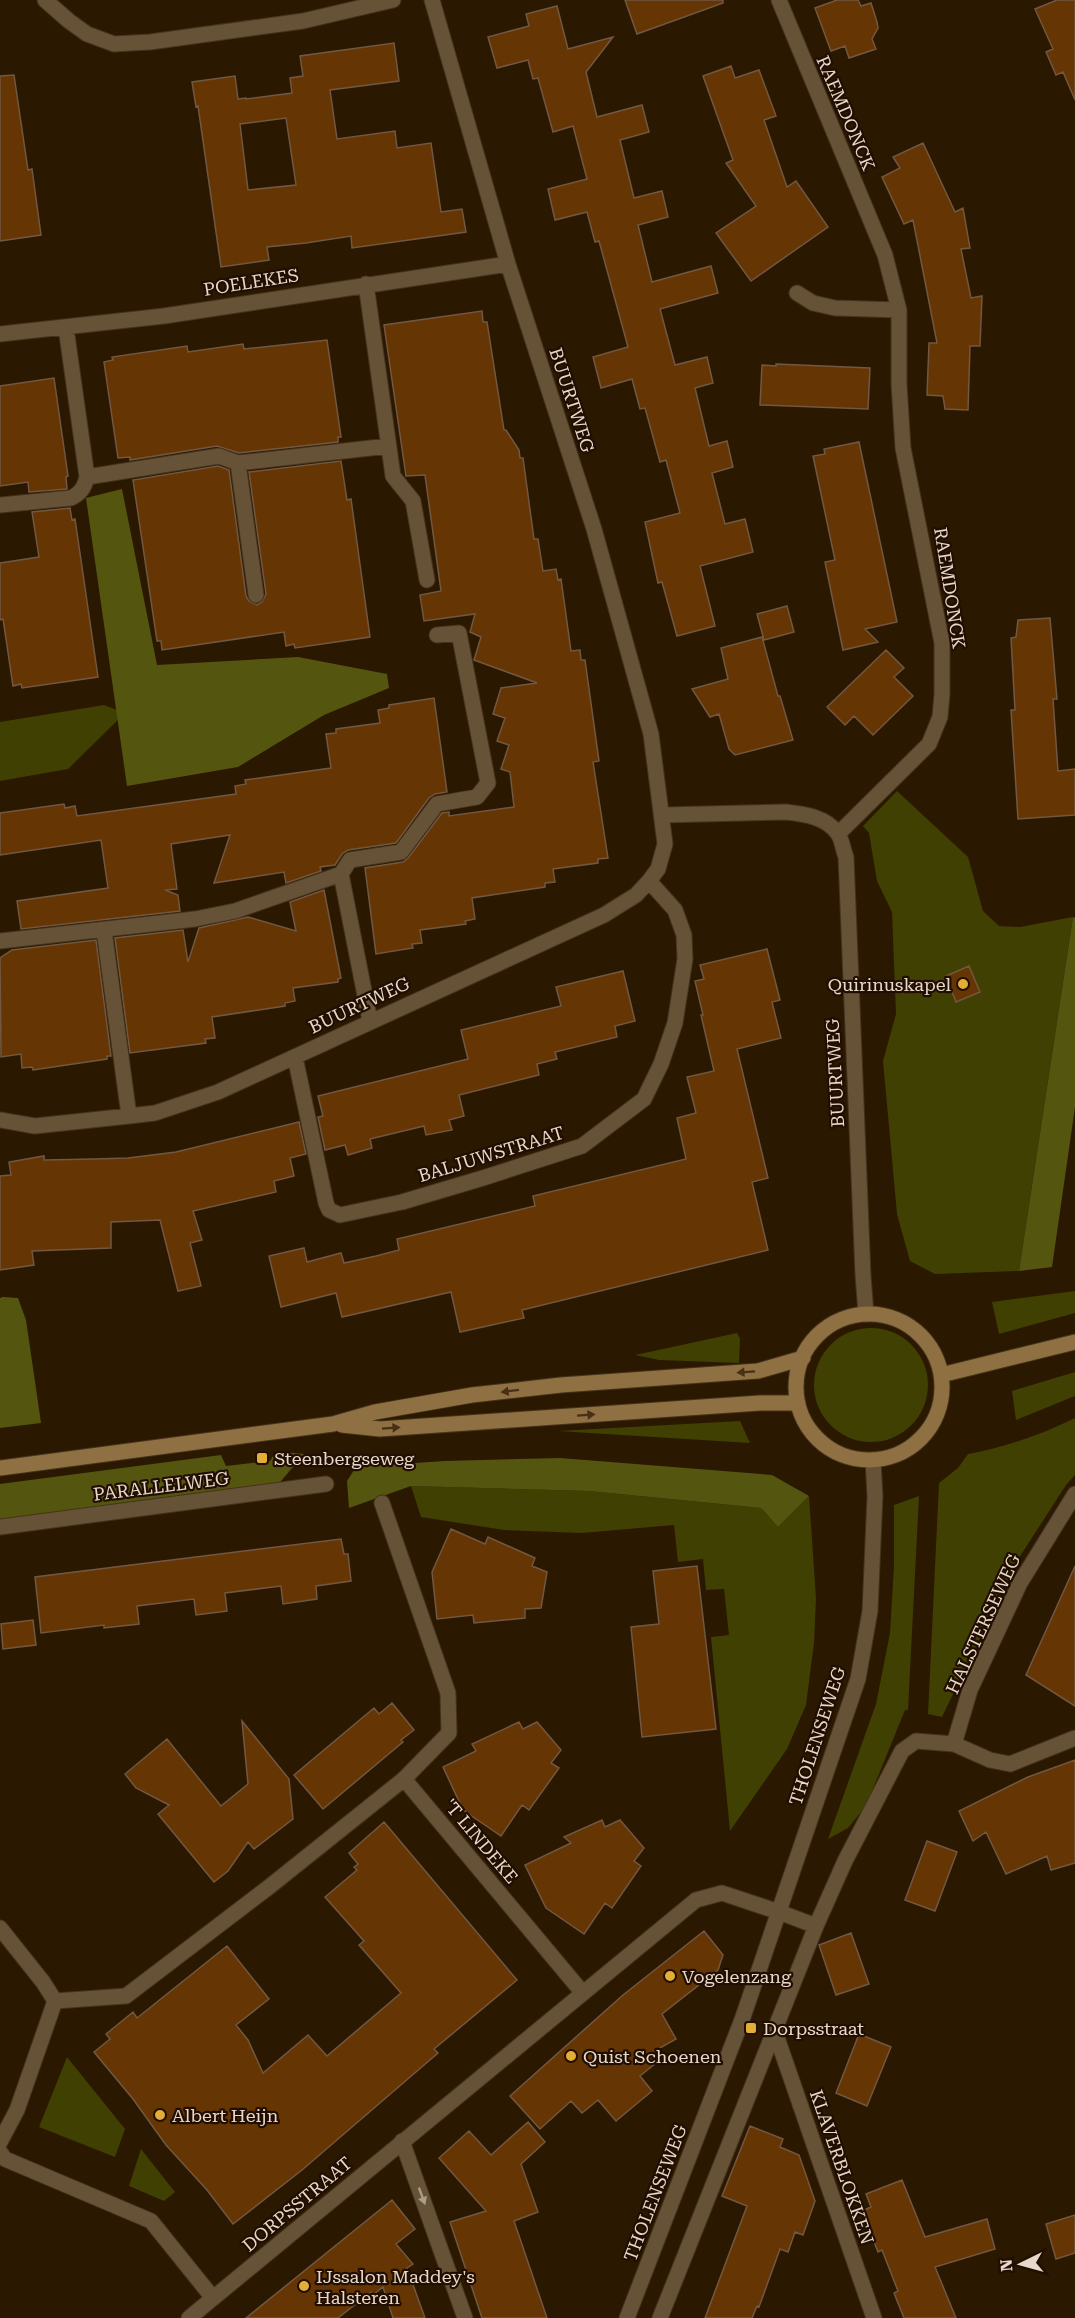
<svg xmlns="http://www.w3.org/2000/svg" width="1075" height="2318" font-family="'Roboto Serif',serif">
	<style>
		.green { fill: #3f4001 }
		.forest { fill: #545610 }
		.building { fill: #653604; stroke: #725741; stroke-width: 1.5; fill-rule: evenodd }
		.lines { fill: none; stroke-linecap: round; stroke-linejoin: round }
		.service-casing { stroke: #45331c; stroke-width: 17 }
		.minor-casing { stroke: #45331c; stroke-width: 17 }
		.tertiary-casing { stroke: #45331c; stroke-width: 17 }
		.secondary-casing { stroke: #45331c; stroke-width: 17 }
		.service { stroke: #665236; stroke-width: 15 }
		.minor { stroke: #665236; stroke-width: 15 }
		.tertiary { stroke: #665236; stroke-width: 15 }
		.secondary { stroke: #8f7042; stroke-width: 15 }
		.oneway { fill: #483017 }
		.oneway2 { fill: #ac9c87 }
		.poi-dot { fill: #e3ae35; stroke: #210e00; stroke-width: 2 }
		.labels { text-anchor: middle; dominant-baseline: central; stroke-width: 4.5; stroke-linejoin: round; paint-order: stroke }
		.street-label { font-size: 18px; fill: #e6d8ca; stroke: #210e00 }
		.poi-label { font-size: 18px; fill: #e6d8ca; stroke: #210e00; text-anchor: start }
	</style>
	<rect width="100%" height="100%" fill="#2b1800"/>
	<!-- green -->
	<path class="green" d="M 104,705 L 125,713 L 68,769 L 0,781 L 0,722 Z
		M 897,791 L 968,857 L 983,911 L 999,926 L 1020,927 L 1073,917 L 1019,1271 L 935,1274 L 910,1261 L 897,1214 L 883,1061 L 896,1014 L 892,912 L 877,881 L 869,833 L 863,826 Z
		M 1075,1291 L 1075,1313 L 999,1334 L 992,1302 Z
		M814 1385a57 57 0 1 1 114 0a57 57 0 1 1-114 0Z
		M 737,1333 L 740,1339 L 739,1363 L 659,1360 L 635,1355 Z
		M 1075,1372 L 1075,1396 L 1016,1420 L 1012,1391 Z
		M 1075,1418 L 1075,1475 L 1066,1485 L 1017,1561 L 942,1717 L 928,1714 L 939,1483 L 958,1468 L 968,1454 C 1005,1447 1041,1435 1075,1418 Z
		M 740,1421 L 750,1443 L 558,1431 Z
		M 411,1486 L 589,1491 L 761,1508 L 778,1527 L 809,1496 L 816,1598 L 814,1643 L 806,1705 L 787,1749 L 730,1831 L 711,1637 L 729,1635 L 724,1589 L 706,1590 L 703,1559 L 678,1562 L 674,1525 L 582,1533 L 504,1530 L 421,1517 Z
		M 919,1496 L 908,1710 L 905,1710 L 866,1806 L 848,1828 L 828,1839 L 876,1704 L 890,1633 L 894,1566 L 894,1505 Z
		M 67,2057 L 125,2129 L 115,2157 L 39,2127 Z
		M 141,2149 L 175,2192 L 164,2201 L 129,2186 Z"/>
	<!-- forest -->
	<path class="forest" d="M 122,489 L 157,665 L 298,657 L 387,674 L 389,688 L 324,715 L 238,767 L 127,786 L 86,498 Z
		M 1073,917 L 1075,918 L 1075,1107 L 1052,1267 L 1019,1271 Z
		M 3,1297 L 18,1298 L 26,1320 L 41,1423 L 0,1428 L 0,1298 Z
		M 276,1451 L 304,1454 L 276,1487 L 0,1521 L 0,1484 L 221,1455 L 226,1466 L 270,1461 Z
		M 560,1458 L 772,1475 L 809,1496 L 778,1527 L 761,1508 L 589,1491 L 411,1486 L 349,1508 L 347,1481 L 356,1467 L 445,1461 Z"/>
	<!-- building -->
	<path class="building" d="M 625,0 L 723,0 L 723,3 L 637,34 Z
		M 837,0 L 858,0 L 861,6 L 871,3 L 877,22 L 878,28 L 872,39 L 876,49 L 849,58 L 845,46 L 831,51 L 815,8 Z
		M 1057,0 L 1075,0 L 1075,100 L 1063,72 L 1056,75 L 1046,52 L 1053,49 L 1035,9 Z
		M 557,6 L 568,49 L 613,37 L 586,72 L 597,117 L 642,105 L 649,132 L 620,140 L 634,198 L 662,191 L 668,217 L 638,225 L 652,282 L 711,266 L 718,293 L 660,309 L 675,365 L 707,357 L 713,383 L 695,388 L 709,446 L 727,441 L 733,467 L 712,473 L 725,524 L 745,519 L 753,552 L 700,566 L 715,626 L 677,636 L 662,582 L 658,583 L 645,522 L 680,513 L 666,460 L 660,462 L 645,408 L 640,409 L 632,379 L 601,388 L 593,357 L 628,347 L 599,241 L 595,242 L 587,212 L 555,220 L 548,189 L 587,179 L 573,126 L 553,132 L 538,78 L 533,79 L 528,60 L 497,68 L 488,37 L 529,26 L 526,14 Z
		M 394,43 L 399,81 L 330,90 L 337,139 L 395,131 L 397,148 L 431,143 L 441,212 L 462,209 L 466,232 L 352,248 L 351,236 L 306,243 L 267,247 L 269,260 L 221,267 L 198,106 L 196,107 L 192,82 L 235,76 L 238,99 L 246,98 L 246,99 L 292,93 L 290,78 L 303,76 L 300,56 ZM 286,118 L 296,185 L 248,190 L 240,124 Z
		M 731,66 L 735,78 L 759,70 L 776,116 L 764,120 L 787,187 L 796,181 L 828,227 L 751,281 L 716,233 L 756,206 L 726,163 L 733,160 L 703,76 Z
		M 14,75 L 28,170 L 32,169 L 41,235 L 0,241 L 0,76 Z
		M 923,143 L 955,212 L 963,208 L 970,248 L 961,249 L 971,298 L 982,296 L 980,346 L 970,346 L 968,410 L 945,409 L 943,396 L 927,395 L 929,343 L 937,343 L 913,220 L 904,224 L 882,177 L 900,168 L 893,157 Z
		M 482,311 L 483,322 L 487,322 L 504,430 L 506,430 L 519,450 L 520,458 L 523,458 L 534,539 L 538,539 L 543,571 L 556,569 L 558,580 L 561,579 L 571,651 L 580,650 L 581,660 L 585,660 L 599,761 L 593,762 L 608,858 L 598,859 L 598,863 L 553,869 L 555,882 L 545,883 L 545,887 L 472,898 L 475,919 L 465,921 L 466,924 L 420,930 L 422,943 L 412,944 L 413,948 L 376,954 L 365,868 L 403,862 L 408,858 L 442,813 L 449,812 L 449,816 L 514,807 L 510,772 L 501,769 L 509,745 L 497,741 L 505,718 L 493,714 L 501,688 L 537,683 L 474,660 L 481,637 L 470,632 L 475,614 L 424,621 L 420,595 L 441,591 L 425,475 L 406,476 L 384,325 Z
		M 327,340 L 341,437 L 338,437 L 338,442 L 239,453 L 217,446 L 130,460 L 130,457 L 118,458 L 104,362 L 113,360 L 112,357 L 187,346 L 188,352 L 243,344 L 244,349 Z
		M 776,364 L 870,368 L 868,409 L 760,405 L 762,365 L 776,366 Z
		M 54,378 L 68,476 L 66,477 L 67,489 L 29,492 L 28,482 L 0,486 L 0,386 Z
		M 859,442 L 897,622 L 865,629 L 878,642 L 843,650 L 825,562 L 835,560 L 813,456 L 825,454 L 824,449 Z
		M 341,461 L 347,500 L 351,499 L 370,637 L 295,648 L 294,644 L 286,646 L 284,632 L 162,650 L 161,641 L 157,641 L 133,480 L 218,466 L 229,470 L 246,596 L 249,601 L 257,605 L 262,602 L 266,594 L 249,472 Z
		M 70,508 L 72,520 L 75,519 L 98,677 L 22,688 L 21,684 L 13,686 L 3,619 L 0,620 L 0,563 L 39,557 L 32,512 Z
		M 787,606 L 794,632 L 764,640 L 757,614 Z
		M 1050,618 L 1057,699 L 1053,699 L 1058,771 L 1075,769 L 1075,815 L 1018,819 L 1011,710 L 1015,710 L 1011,638 L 1016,637 L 1018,620 Z
		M 762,637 L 778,696 L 780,696 L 793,740 L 735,755 L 729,749 L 719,714 L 710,717 L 692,689 L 728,679 L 721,648 Z
		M 886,650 L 904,668 L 894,677 L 913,696 L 873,735 L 854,716 L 845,725 L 827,707 Z
		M 434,698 L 447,792 L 435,794 L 429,798 L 396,843 L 348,850 L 342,854 L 335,865 L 320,867 L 321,871 L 286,883 L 284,872 L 214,883 L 230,835 L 171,844 L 177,889 L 165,890 L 178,895 L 180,911 L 21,929 L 17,901 L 108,888 L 101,840 L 0,855 L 0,813 L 64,804 L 65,808 L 75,806 L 77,816 L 236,794 L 235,786 L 246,784 L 245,780 L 331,768 L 326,734 L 336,733 L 336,729 L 380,723 L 378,710 L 389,708 L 389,705 Z
		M 324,890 L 341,978 L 338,979 L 338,982 L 293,988 L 295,1001 L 285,1003 L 285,1006 L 212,1017 L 215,1038 L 205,1039 L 206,1043 L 130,1053 L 115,938 L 183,930 L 188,962 L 199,928 L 248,917 L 296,931 L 290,902 Z
		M 96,940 L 111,1056 L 107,1056 L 107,1059 L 33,1070 L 32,1067 L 22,1068 L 21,1054 L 1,1057 L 0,958 L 12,950 Z
		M 767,949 L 780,1000 L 772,1002 L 781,1038 L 737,1049 L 768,1178 L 752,1182 L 768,1250 L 522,1310 L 524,1318 L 460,1332 L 451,1292 L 342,1317 L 336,1293 L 281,1307 L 269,1256 L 304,1248 L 307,1262 L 341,1253 L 344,1263 L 376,1256 L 399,1250 L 397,1239 L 535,1206 L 533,1196 L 686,1159 L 677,1118 L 696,1113 L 687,1077 L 714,1071 L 701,1015 L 703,1015 L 695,981 L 704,979 L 700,965 Z
		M 969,966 L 980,992 L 956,1002 L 946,976 Z
		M 623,971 L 635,1021 L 615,1026 L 617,1037 L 555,1052 L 557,1059 L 537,1064 L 539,1075 L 459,1095 L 464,1116 L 449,1120 L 452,1130 L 426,1135 L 424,1126 L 370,1139 L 372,1148 L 348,1155 L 345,1145 L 325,1150 L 318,1117 L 323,1116 L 318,1096 L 468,1059 L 461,1030 L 561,1006 L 556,987 Z
		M 299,1122 L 306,1154 L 290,1158 L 294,1176 L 274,1181 L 276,1192 L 193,1211 L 202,1240 L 190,1243 L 201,1286 L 178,1291 L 160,1220 L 111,1222 L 111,1248 L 32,1251 L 34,1265 L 0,1270 L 0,1176 L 11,1175 L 9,1162 L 44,1156 L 44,1160 L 94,1159 L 128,1158 L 176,1152 Z
		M 451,1529 L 485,1544 L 488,1537 L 535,1558 L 532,1566 L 547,1572 L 541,1608 L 525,1609 L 525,1618 L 474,1623 L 473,1615 L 437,1619 L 432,1572 Z
		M 341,1539 L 344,1554 L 348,1554 L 351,1581 L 316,1586 L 317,1599 L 283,1604 L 281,1586 L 225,1593 L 227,1611 L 196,1615 L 194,1599 L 137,1606 L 139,1624 L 104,1628 L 104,1625 L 41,1633 L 35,1577 Z
		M 697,1566 L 716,1729 L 642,1737 L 631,1627 L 659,1624 L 653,1571 Z
		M 1075,1566 L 1075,1706 L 1026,1675 Z
		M 33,1620 L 36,1645 L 3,1649 L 1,1624 Z
		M 392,1703 L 414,1730 L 401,1740 L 403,1742 L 323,1809 L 294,1775 L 374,1708 L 379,1714 Z
		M 242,1721 L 289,1779 L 293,1819 L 254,1849 L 248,1842 L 228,1871 L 214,1882 L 158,1814 L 169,1805 L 136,1788 L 125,1774 L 167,1739 L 221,1806 L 248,1784 Z
		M 519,1722 L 523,1729 L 537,1722 L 561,1750 L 551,1763 L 559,1768 L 529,1810 L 522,1805 L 501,1836 L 463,1810 L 443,1767 L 476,1751 L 472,1744 Z
		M 1075,1760 L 1075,1863 L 1051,1870 L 1047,1856 L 1006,1874 L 986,1832 L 973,1841 L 959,1811 L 1028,1777 Z
		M 602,1820 L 605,1827 L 620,1820 L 644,1848 L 634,1861 L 641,1866 L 612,1908 L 605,1903 L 584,1934 L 546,1908 L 525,1865 L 571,1843 L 564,1837 Z
		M 384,1822 L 517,1980 L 434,2049 L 438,2053 L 302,2170 L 233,2224 L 207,2190 L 166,2145 L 133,2099 L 94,2052 L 110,2039 L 106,2034 L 133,2012 L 137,2018 L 227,1946 L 269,1999 L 236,2025 L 248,2040 L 263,2073 L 308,2035 L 327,2056 L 401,1993 L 359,1945 L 364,1941 L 325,1897 L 357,1870 L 354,1867 L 358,1864 L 349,1853 Z
		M 927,1841 L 957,1852 L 935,1911 L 905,1900 Z
		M 704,1931 L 723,1955 L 718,1970 L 662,2014 L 676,2039 L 658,2049 L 662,2058 L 640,2076 L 652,2091 L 616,2121 L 598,2100 L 582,2113 L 571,2101 L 540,2129 L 510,2096 L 623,1995 Z
		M 851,1933 L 869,1984 L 836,1995 L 819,1945 Z
		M 859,2034 L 891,2047 L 867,2106 L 836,2093 Z
		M 528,2122 L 545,2142 L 521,2164 L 538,2212 L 514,2221 L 547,2318 L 482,2318 L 450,2222 L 486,2211 L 439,2158 L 469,2131 L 491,2155 Z
		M 750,2126 L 783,2139 L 780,2147 L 799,2155 L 815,2201 L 803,2235 L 795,2232 L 788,2252 L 780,2249 L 759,2307 L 757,2306 L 752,2318 L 705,2318 L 747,2206 L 722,2196 Z
		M 902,2180 L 925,2237 L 987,2219 L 995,2249 L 935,2267 L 956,2318 L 904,2318 L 894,2293 L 898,2291 L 882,2250 L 878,2252 L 862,2211 L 871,2207 L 866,2194 Z
		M 392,2200 L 415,2229 L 396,2244 L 413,2264 L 407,2268 L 425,2318 L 393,2318 L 383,2287 L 373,2295 L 371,2292 L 338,2318 L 246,2318 Z
		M 1075,2215 L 1075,2253 L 1056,2259 L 1046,2224 Z"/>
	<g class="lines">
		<defs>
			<path id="service" d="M 382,1503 L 448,1693 L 449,1733 L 404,1779"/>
			<path id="minor" d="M 45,0 L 69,21 L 87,34 L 114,44 L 150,42 L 303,21 L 393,0
				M 779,0 L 885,255 L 899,310 L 899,384 L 903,448 L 942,643 L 942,694 L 940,717 L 929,744 L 838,834
				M 366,284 L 393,476 L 413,501 L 427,580
				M 797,293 L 813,303 L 835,308 L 899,310
				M 0,334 L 164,316 L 508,264
				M 238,463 L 256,595
				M 87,477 L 219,456 L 238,463 L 388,446
				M 0,505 L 71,498 C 81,493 84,488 87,477 L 66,328
				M 663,815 L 786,812 C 804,814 827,817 838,834 C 842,839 843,850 846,857 L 863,1275 L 866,1314
				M 341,874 L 370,1021
				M 104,930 L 129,1116
				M 0,941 L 195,919 L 235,911 L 341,874 L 350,860 L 401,852 L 437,804 L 477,797 L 488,783 L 459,633 L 437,635
				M 295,1057 L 326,1203 L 329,1210 L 340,1215 L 402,1202 L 483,1178 L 582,1146 L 644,1099 L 661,1064 L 675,1023 L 685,959 L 684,935 L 675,910 L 649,881
				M 0,1120 L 35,1126 L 129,1116 L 155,1113 L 218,1092 L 604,915 L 636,895 L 649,881 L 658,869 L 665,844 L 651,734 L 594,529 L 508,264 L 432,0
				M 0,1527 L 326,1484
				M 954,1744 L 970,1690 L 1020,1583 L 1075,1494
				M 779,1912 L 816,1926
				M 0,1928 L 43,1982 L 55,2001
				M 774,2029 L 874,2318
				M 402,2141 L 465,2318
				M 0,2142 L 17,2110 L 55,2001 L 126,1996 L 269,1887 L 404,1779 L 582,1992
				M 0,2152 L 5,2159 L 151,2221 L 213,2298
				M 660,2318 L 816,1926 L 845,1861 L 902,1751 L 916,1741 L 954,1744 L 990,1760 L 1010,1764 L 1075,1738"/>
			<path id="tertiary" d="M 189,2318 L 696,1900 L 722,1893 L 779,1912
				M 627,2318 L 743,2017 L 858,1679 L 870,1611 L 875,1496 L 873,1460"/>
			<path id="secondary" d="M796 1387a73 73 0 1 1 146 0a73 73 0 1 1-146 0Z
				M 941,1375 L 1075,1342
				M 342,1425 L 380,1429 L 760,1403 L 798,1403
				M 0,1468 L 333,1424 L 375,1412 L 472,1395 L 561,1385 L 758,1371 L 803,1358"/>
		</defs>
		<!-- service casing -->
		<use href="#service" class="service-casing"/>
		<!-- minor casing -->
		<use href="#minor" class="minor-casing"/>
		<!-- tertiary casing -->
		<use href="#tertiary" class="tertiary-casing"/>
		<!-- secondary casing -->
		<use href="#secondary" class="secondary-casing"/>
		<!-- service -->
		<use href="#service" class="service"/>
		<!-- minor -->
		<use href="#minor" class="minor"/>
		<!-- tertiary -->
		<use href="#tertiary" class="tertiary"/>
		<!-- secondary -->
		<use href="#secondary" class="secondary"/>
	</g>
	<!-- one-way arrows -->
	<defs><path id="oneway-solid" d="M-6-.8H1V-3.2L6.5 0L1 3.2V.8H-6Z" transform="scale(1.5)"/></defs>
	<g class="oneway">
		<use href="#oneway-solid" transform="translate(746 1372) rotate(176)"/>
		<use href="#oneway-solid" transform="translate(510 1391) rotate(173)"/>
		<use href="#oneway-solid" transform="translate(586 1415) rotate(-4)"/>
		<use href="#oneway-solid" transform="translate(391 1428) rotate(-4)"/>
	</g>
	<use class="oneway2" href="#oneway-solid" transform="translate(422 2196) rotate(70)"/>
	<!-- markers -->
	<g class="poi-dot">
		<circle cx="963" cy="984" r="6"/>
		<rect x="256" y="1452" width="12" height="12" rx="3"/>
		<circle cx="670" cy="1976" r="6"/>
		<rect x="745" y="2022" width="12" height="12" rx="3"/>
		<circle cx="571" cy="2056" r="6"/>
		<circle cx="160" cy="2115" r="6"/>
		<circle cx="304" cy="2286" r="6"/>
	</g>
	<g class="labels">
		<!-- street labels -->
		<g class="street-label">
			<text transform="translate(846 113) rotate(67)">RAEMDONCK</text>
			<text transform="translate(251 282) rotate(-9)">POELEKES</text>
			<text transform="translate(572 400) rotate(72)">BUURTWEG</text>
			<text transform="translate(950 588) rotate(81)">RAEMDONCK</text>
			<text transform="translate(359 1005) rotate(-25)">BUURTWEG</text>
			<text transform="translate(835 1073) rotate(-93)">BUURTWEG</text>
			<text transform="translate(491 1154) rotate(-17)">BALJUWSTRAAT</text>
			<text transform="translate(161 1486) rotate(-7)">PARALLELWEG</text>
			<text transform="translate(983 1624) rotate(-65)">HALSTERSEWEG</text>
			<text transform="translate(817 1736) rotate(-72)">THOLENSEWEG</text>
			<text transform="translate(481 1841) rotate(50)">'T LINDEKE</text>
			<text transform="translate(842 2167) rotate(71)">KLAVERBLOKKEN</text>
			<text transform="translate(655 2193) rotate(-69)">THOLENSEWEG</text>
			<text transform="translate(297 2204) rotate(-40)">DORPSSTRAAT</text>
		</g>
		<!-- poi labels -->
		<g class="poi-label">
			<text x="951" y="984" text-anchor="end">Quirinuskapel</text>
			<text x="274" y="1458">Steenbergseweg</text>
			<text x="682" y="1976">Vogelenzang</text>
			<text x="763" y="2028">Dorpsstraat</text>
			<text x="583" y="2056">Quist Schoenen</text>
			<text x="172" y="2115">Albert Heijn</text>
			<text x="316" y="2276">IJssalon Maddey's<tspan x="316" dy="21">Halsteren</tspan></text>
		</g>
	</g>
	<!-- north arrow -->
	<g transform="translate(1021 2264) rotate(265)" stroke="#210e00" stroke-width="4.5" paint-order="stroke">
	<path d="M0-4.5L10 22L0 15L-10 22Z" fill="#e6d8ca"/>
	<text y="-9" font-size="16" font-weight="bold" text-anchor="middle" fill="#e6d8ca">N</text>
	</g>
</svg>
